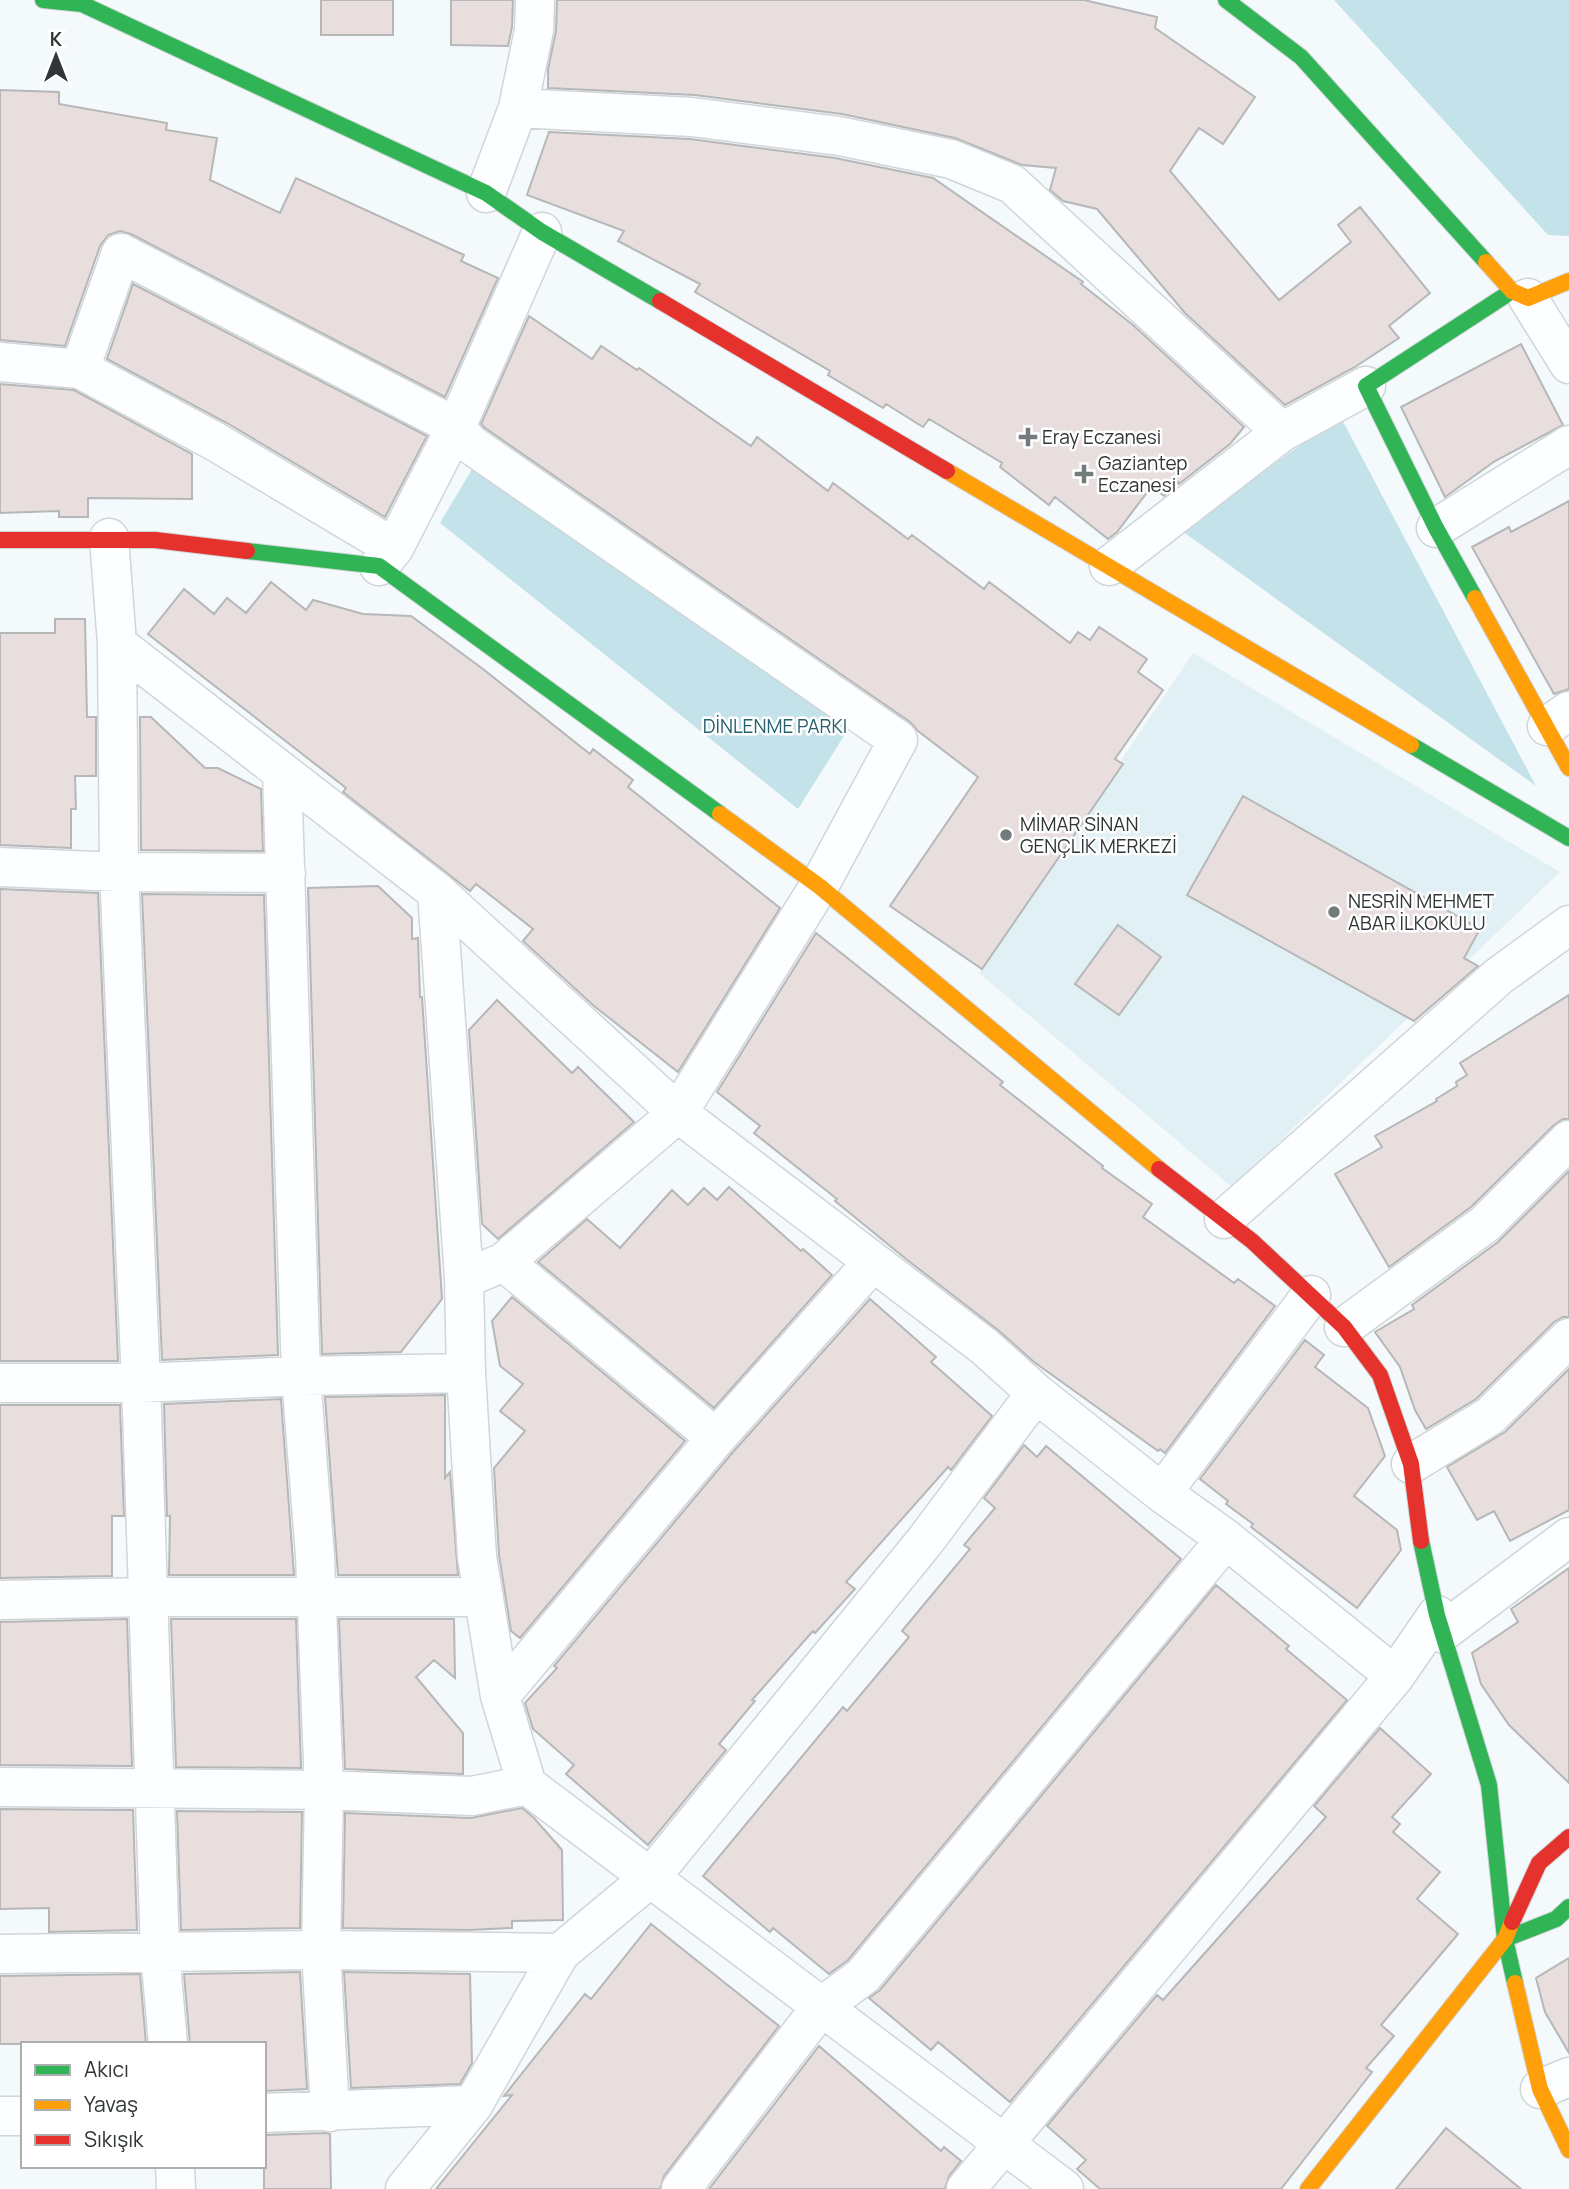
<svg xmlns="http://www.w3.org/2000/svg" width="1569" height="2189" font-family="Manrope,sans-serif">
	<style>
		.built { fill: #e1f0f4 }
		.green { fill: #c4e2ea }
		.building { fill: #e8dedd; stroke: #b6b7b8; stroke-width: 2 }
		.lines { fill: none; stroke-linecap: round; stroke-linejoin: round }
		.street-casing { stroke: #d0d5d7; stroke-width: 41 }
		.fast-casing { stroke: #d0d5d7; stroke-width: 18 }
		.slow-casing { stroke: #d0d5d7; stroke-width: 18 }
		.jam-casing { stroke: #d0d5d7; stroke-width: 18 }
		.street { stroke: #fdfeff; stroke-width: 38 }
		.fast { stroke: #30b455; stroke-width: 16 }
		.slow { stroke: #ff9f0a; stroke-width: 16 }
		.jam { stroke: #e5322d; stroke-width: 16 }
		.poi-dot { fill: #757a7c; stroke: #fff; stroke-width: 2.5 }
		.labels { text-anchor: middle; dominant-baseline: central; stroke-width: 5; stroke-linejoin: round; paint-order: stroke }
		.poi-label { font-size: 19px; fill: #303537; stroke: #fff; text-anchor: start }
		.park-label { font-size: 19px; fill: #25616f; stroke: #fff }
	</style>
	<rect width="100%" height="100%" fill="#f4fafc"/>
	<!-- built -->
	<path class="built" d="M 1193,653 L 1560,872 L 1232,1187 L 979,973 Z"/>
	<!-- green -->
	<path class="green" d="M 1334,0 L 1569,0 L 1569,236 L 1548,235 Z
		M 1340,416 L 1536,786 L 1182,531 Z
		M 478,459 L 854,720 L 798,809 L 440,523 Z"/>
	<!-- building -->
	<path class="building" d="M 321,0 L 393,0 L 393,35 L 321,35 Z
		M 451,0 L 513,0 L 512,27 L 508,46 L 451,45 Z
		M 557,0 L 1084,0 L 1157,17 L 1155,28 L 1255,97 L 1223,144 L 1199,128 L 1170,171 L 1279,300 L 1351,242 L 1338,225 L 1360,207 L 1430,293 L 1389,326 L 1399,338 L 1355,367 L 1285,405 L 1185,313 L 1097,209 L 1063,201 L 1050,190 L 1056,168 L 1022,165 L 955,138 L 842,114 L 695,95 L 548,88 L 548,69 L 556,31 Z
		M 0,90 L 59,92 L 59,104 L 167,123 L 166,130 L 217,138 L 210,180 L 280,213 L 296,178 L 464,255 L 461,261 L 498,278 L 445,397 L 131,234 L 120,231 L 108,235 L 100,246 L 65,346 L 0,340 Z
		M 549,132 L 690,139 L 835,158 L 933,178 L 1083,282 L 1081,284 L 1133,325 L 1244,427 L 1230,444 L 1179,484 L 1178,482 L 1164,496 L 1152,486 L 1117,532 L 1108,539 L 1055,497 L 1049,505 L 1000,467 L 1002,463 L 929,419 L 923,427 L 886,404 L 883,408 L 828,375 L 830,371 L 695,292 L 700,284 L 618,241 L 624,231 L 527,195 Z
		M 133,284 L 427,436 L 385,517 L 227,423 L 107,359 Z
		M 529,316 L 592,359 L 601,346 L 637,370 L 639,368 L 751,446 L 757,437 L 828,491 L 833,483 L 908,539 L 912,535 L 984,589 L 989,582 L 1070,643 L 1078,632 L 1090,640 L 1099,627 L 1147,659 L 1138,672 L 1163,690 L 1115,759 L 1123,764 L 982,969 L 890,906 L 978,777 L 918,731 L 910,722 L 485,428 L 481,424 Z
		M 1521,344 L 1563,425 L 1495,461 L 1445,497 L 1401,407 Z
		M 0,384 L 74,390 L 192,454 L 192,499 L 88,498 L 88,517 L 59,517 L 59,511 L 0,513 Z
		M 1569,501 L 1569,689 L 1554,694 L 1472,547 L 1509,527 L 1511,532 Z
		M 271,582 L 306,610 L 313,600 L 363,614 L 411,616 L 483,669 L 590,754 L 593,749 L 633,780 L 628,787 L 780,908 L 678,1072 L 594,1006 L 523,941 L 533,929 L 476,884 L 470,891 L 343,792 L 346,788 L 148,634 L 184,589 L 214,614 L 227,598 L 246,613 Z
		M 55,619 L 85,619 L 87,717 L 96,717 L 96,776 L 75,776 L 76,809 L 71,809 L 71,848 L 0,845 L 0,633 L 55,633 Z
		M 140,717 L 151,717 L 205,768 L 218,768 L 261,789 L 263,851 L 141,850 Z
		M 1243,796 L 1480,929 L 1464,958 L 1478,966 L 1414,1021 L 1187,895 Z
		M 378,886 L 412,918 L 412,939 L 418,938 L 420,997 L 422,997 L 442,1299 L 401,1352 L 322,1354 L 308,888 Z
		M 0,889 L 98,893 L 118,1361 L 0,1361 Z
		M 142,894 L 264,895 L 278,1355 L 162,1360 Z
		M 1118,925 L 1161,957 L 1119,1015 L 1075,984 Z
		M 816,933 L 1003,1082 L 1000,1085 L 1103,1166 L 1102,1168 L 1152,1204 L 1143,1217 L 1234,1283 L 1238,1279 L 1275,1306 L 1165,1453 L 1160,1449 L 1158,1451 L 1034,1362 L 998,1330 L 906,1259 L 835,1201 L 837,1199 L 754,1133 L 760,1126 L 717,1092 Z
		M 1569,995 L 1569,1119 L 1563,1119 L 1554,1125 L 1471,1207 L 1389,1267 L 1335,1174 L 1382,1147 L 1375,1136 L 1437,1101 L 1436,1099 L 1457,1086 L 1456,1082 L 1467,1075 L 1460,1063 Z
		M 497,1000 L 572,1073 L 578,1067 L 634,1122 L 498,1239 L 482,1224 L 469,1030 Z
		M 1569,1171 L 1569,1317 L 1563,1317 L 1554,1322 L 1476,1399 L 1426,1429 L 1415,1410 L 1400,1367 L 1375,1332 L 1414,1309 L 1412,1305 L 1498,1242 Z
		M 729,1187 L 801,1251 L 803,1249 L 832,1275 L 714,1408 L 538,1262 L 587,1219 L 620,1248 L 672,1190 L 688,1205 L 704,1188 L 717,1200 Z
		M 512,1297 L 685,1441 L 520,1638 L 511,1631 L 499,1555 L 494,1468 L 525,1431 L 500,1411 L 523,1384 L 500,1366 L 492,1321 Z
		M 870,1299 L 936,1357 L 931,1362 L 992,1416 L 951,1470 L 948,1467 L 846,1582 L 855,1589 L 815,1633 L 813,1631 L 752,1700 L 755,1701 L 719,1744 L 726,1750 L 648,1845 L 566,1774 L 574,1765 L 533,1729 L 525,1703 L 557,1668 L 554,1666 L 733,1452 Z
		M 1305,1340 L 1324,1355 L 1315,1367 L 1368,1408 L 1385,1456 L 1354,1496 L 1397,1530 L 1401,1550 L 1357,1608 L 1251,1527 L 1253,1524 L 1226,1504 L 1228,1501 L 1200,1479 Z
		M 1569,1369 L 1569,1510 L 1510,1541 L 1494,1511 L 1477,1520 L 1447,1467 L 1505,1432 Z
		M 445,1395 L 445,1478 L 450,1472 L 458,1575 L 338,1575 L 325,1397 Z
		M 281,1399 L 294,1575 L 169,1575 L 170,1516 L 167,1516 L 164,1404 Z
		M 0,1405 L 120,1405 L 124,1516 L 112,1516 L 112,1576 L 0,1578 Z
		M 1024,1445 L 1037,1457 L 1046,1446 L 1181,1559 L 848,1960 L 829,1974 L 773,1928 L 770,1932 L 703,1876 L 843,1707 L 847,1711 L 909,1637 L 902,1631 L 970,1549 L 964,1545 L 995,1508 L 984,1498 Z
		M 1569,1568 L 1569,1783 L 1509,1725 L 1481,1684 L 1472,1653 L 1518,1622 L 1511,1609 Z
		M 1216,1585 L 1289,1646 L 1286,1649 L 1347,1700 L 1010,2102 L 938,2042 L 931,2050 L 869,1998 L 880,1990 Z
		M 127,1619 L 132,1766 L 0,1765 L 0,1622 Z
		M 171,1619 L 296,1619 L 301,1768 L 176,1767 Z
		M 339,1619 L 454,1619 L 455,1678 L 434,1660 L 416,1677 L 463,1733 L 463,1774 L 345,1769 Z
		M 1380,1728 L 1431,1774 L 1392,1817 L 1400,1824 L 1393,1832 L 1440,1872 L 1417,1899 L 1458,1934 L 1381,2025 L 1394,2036 L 1366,2068 L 1372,2072 L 1281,2189 L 1100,2189 L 1077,2169 L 1086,2160 L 1047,2126 L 1157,1995 L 1163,2000 L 1326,1817 L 1314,1806 Z
		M 522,1808 L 534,1818 L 562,1850 L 563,1920 L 512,1921 L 512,1928 L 469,1930 L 343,1928 L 345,1813 L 471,1818 Z
		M 0,1809 L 133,1810 L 137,1930 L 49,1932 L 49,1908 L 0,1909 Z
		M 177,1811 L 302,1812 L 300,1928 L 181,1930 Z
		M 651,1924 L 779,2026 L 664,2176 L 660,2189 L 436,2189 L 512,2095 L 504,2096 L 585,1994 L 591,1999 Z
		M 1569,1958 L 1569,2053 L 1545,2012 L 1536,1978 Z
		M 300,1972 L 307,2089 L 264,2091 L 264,2044 L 190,2044 L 184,1974 Z
		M 344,1972 L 470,1974 L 472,2063 L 460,2084 L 351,2088 Z
		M 140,1974 L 146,2044 L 0,2044 L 0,1976 Z
		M 819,2046 L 941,2151 L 944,2147 L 961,2161 L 949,2176 L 945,2189 L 709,2189 Z
		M 1446,2128 L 1521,2189 L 1396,2189 Z
		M 325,2133 L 330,2134 L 331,2189 L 264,2189 L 264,2135 Z"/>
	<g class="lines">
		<defs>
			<path id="street" d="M 518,108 L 692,117 L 839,136 L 951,159 L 1012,184 L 1282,432
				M 486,193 L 518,108 L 534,30 L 535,0
				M 1528,298 L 1569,364
				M 0,362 L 80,369 L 216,442 L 394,548
				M 80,369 L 121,253 L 456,427 L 470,444 L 898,740 L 819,886 L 678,1113 L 504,1262 L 464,1279
				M 1436,528 L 1569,445
				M 109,538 L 117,644 L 119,872 L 141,1383 L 160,1952 L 168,2044
				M 379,566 L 394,548 L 456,427 L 542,232
				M 1109,566 L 1282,432 L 1366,386
				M 117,644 L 437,892 L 678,1113 L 985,1347 L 1036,1393 L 1162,1493 L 1226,1539 L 1395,1676
				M 1547,726 L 1569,711
				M 282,773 L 301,1376 L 315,1556 L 324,1790 L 321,1950 L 330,2112
				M 0,867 L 119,872 L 286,873
				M 437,892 L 464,1279 L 466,1373 L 477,1557 L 500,1696 L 527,1785 L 1064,2189
				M 1224,1219 L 1499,976 L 1569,925
				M 504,1262 L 716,1438
				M 1344,1327 L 1485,1224 L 1569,1140
				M 0,1383 L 141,1383 L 301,1376 L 466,1373
				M 1411,1464 L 1490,1416 L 1569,1338
				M 1162,1493 L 1311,1295
				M 0,1600 L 149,1597 L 484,1597
				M 1441,1633 L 1569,1537
				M 500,1696 L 716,1438 L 873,1262
				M 0,1787 L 324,1790 L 472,1796 L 527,1785
				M 0,1954 L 321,1950 L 560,1953
				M 1540,2089 L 1569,2077
				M 264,2113 L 473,2105
				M 0,2116 L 23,2116
				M 175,2166 L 176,2189
				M 405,2189 L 473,2105 L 560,1953 L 650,1878 L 925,1541 L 1036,1393
				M 681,2189 L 821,2007 L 863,1976 L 1226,1539
				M 966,2189 L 1395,1676 L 1437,1615"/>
			<path id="fast" d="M 43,0 L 82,4 L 486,193 L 542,232 L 660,301
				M 1226,0 L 1301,57 L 1486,262
				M 247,551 L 379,566 L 720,814
				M 1475,598 L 1436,528 L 1366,386 L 1512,291
				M 1411,745 L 1569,838
				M 1421,1541 L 1437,1615 L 1489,1785 L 1505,1939 L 1515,1983
				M 1505,1939 L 1556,1919 L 1569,1907"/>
			<path id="slow" d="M 1486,262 L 1512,291 L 1528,298 L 1569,281
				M 947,471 L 1411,745
				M 1475,598 L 1569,768
				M 720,814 L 819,886 L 1159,1169
				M 1515,1983 L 1540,2089 L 1569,2150
				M 1308,2189 L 1505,1939 L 1512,1922"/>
			<path id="jam" d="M 660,301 L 947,471
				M 0,540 L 155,540 L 247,551
				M 1159,1169 L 1252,1241 L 1344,1327 L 1380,1375 L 1411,1464 L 1421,1541
				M 1512,1922 L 1539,1863 L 1569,1837"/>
		</defs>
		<!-- street casing -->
		<use href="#street" class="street-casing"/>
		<!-- fast casing -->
		<use href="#fast" class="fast-casing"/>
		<!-- slow casing -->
		<use href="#slow" class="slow-casing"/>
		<!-- jam casing -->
		<use href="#jam" class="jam-casing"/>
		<!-- street -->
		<use href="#street" class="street"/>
		<!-- fast -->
		<use href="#fast" class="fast"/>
		<!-- slow -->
		<use href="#slow" class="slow"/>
		<!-- jam -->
		<use href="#jam" class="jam"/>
	</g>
	<!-- markers -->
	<g class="poi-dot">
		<path d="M1024.5 426.5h7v7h7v7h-7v7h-7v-7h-7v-7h7z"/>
		<path d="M1080.5 463.5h7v7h7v7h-7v7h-7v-7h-7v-7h7z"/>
		<circle cx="1006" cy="835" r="7"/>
		<circle cx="1334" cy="912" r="7"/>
	</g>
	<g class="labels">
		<!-- poi labels -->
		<g class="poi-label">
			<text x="1042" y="437">Eray Eczanesi</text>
			<text x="1098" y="463">Gaziantep<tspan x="1098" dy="22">Eczanesi</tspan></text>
			<text x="1020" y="824">MİMAR SİNAN<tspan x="1020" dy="22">GENÇLİK MERKEZİ</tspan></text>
			<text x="1348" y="901">NESRİN MEHMET<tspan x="1348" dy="22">ABAR İLKOKULU</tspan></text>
		</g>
		<!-- park labels -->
		<g class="park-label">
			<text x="775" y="726">DİNLENME PARKI</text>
		</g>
	</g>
	<!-- legend -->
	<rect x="21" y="2042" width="245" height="126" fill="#ffffff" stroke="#acaeaf" stroke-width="2"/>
	<rect x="35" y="2065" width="35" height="10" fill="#30b455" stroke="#acaeaf" stroke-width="2"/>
	<text x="84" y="2077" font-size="21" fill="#303537">Akıcı</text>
	<rect x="35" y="2100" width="35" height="10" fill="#ff9f0a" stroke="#acaeaf" stroke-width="2"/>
	<text x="84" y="2112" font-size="21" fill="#303537">Yavaş</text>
	<rect x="35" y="2135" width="35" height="10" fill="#e5322d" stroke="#acaeaf" stroke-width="2"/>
	<text x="84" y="2147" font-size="21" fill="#303537">Sıkışık</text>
	<!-- north arrow -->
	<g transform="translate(56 56)" stroke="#ffffff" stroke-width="5" paint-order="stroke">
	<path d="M0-5L12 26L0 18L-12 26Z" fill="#303537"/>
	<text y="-10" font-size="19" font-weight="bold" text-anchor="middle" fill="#303537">K</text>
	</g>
</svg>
